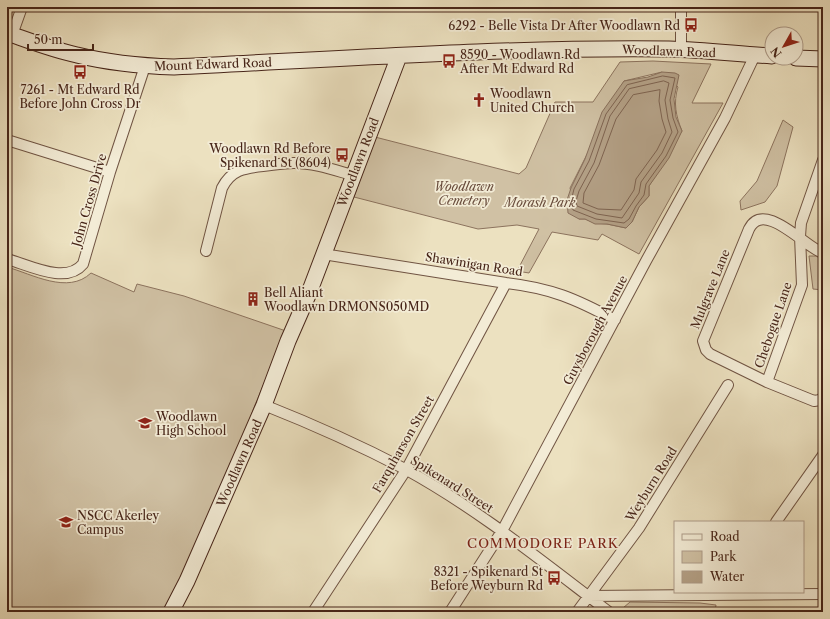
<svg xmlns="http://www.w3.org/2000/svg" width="830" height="619" font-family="'Libre Caslon Text',serif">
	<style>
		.green { fill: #d0c1a4; stroke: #8c735e; fill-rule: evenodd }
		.water { fill: #b4a187; stroke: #886f5b }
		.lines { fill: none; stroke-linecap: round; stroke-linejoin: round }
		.shore { stroke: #7e6350; stroke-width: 1 }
		.street-casing { stroke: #705443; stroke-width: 12 }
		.secondary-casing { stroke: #472519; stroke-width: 17 }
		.street { stroke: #f3ecd6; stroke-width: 10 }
		.secondary { stroke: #f3ecd6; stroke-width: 15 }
		.labels { text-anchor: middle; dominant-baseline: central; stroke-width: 3.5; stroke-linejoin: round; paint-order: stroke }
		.poi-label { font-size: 12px; fill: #472519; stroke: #f3ecd6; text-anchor: start }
		.street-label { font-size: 12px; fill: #472519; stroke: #f3ecd6 }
		.park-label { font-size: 12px; font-style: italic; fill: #694c3c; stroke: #f3ecd6 }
		.neighbourhood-label { font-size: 13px; letter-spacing: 1px; fill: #7a1f14; stroke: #f3ecd6 }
	</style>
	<rect width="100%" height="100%" fill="#ece1c0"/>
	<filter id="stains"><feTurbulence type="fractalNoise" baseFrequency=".005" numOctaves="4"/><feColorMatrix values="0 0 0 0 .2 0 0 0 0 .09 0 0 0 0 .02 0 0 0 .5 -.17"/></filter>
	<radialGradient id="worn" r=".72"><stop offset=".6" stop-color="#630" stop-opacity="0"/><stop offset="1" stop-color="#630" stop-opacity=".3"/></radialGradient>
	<!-- green -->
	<path class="green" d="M 653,61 L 711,64 L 692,103 L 723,103 L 639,254 L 602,234 L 598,240 L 552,232 L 529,273 L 517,271 L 539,229 L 517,225 L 478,229 L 354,197 L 375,137 L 519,174 L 526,168 L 555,102 L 593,102 L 620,62 ZM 662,72 L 678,87 C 673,103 676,116 682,131 L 649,186 L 649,196 L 639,207 L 632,222 L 626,228 L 607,224 L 595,223 L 585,219 L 579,219 L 577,216 L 570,188 L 624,81 Z
		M 783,120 L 793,127 L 777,186 L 765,202 L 741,210 L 740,201 L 757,181 Z
		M 809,256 L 816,256 L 823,260 L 823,290 L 813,289 Z
		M 7,267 C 32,274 68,295 91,273 L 134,292 L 137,284 L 184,296 L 286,331 L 255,405 L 188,585 L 170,612 L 7,612 Z
		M 630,602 L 700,603 L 716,605 L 715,612 L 622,612 L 623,608 Z"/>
	<!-- water -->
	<path class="water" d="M 662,72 L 675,73 L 679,75 L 674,99 L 676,117 L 682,131 L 669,158 L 649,186 L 649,196 L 639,207 L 632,222 L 626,228 L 607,224 L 595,224 L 585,219 L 579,219 L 568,213 L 567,200 L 571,188 L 585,159 L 602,112 L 624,81 L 648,77 Z"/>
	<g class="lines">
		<!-- shore -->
		<path class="shore" d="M 663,76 L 675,78 L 670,100 L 673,118 L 678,132 L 666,156 L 646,184 L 644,195 L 636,206 L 629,219 L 624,223 L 596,219 L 573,210 L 571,201 L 574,189 L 589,161 L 606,114 L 627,85 Z
			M 664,81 L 669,83 L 665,100 L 668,119 L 672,132 L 662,153 L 641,182 L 639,193 L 622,218 L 597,214 L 577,206 L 576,201 L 579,191 L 594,163 L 610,116 L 629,89 Z
			M 660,90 L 659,101 L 662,119 L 666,132 L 657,150 L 636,179 L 634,190 L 621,210 L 598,209 L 583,203 L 584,193 L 599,165 L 616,119 L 633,95 Z"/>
		<defs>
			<path id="street" d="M 681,7 L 681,50
				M 12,35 L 22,7
				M 7,140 L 110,172
				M 206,251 L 222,188 C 231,170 244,168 263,166 C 273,165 284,163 294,163 C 314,163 334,170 352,175
				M 823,253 C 806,248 764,199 749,229 L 703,341 L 706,350 L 710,354 L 767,382 L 814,401 L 820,400 L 823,397
				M 323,254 L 506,283 C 551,288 576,299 615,320
				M 7,259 C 29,265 66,285 83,264 L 110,172 L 145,66
				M 767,382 L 802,285 L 800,236 L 801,223 L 823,160
				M 264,405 C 312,424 359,445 405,469 C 478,509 543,562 609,612
				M 776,522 L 823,455
				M 588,596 L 823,594
				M 313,612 L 406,470 L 506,283
				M 450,612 L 502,531 L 646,261 L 725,118 L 755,55
				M 577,612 L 639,528 L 728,385"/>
			<path id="secondary" d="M 7,33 C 30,41 53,50 77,55 C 109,63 142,66 174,67 C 339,59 505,47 669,49 C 704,50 738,54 772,56
				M 796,58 L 823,59
				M 171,612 L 187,581 L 264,405 L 288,341 L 309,293 L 399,56"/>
		</defs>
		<!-- street casing -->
		<use href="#street" class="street-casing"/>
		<!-- secondary casing -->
		<use href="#secondary" class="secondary-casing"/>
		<!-- street -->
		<use href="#street" class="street"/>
		<!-- secondary -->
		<use href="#secondary" class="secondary"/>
	</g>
	<!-- icons -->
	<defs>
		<symbol id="bus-bare" viewBox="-9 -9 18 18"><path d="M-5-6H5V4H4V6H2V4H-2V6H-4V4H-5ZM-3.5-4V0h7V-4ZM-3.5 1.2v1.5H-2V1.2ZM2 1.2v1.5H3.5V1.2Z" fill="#8f2418" stroke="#f3ecd6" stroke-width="2.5" paint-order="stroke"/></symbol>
		<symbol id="church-bare" viewBox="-9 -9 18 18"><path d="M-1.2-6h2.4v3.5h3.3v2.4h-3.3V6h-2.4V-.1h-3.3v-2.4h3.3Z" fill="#8f2418" stroke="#f3ecd6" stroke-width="2.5" paint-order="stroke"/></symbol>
		<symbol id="building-bare" viewBox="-9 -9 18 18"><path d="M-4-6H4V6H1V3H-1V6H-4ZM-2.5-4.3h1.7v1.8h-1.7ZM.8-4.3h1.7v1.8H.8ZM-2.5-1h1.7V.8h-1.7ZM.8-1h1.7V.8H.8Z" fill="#8f2418" stroke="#f3ecd6" stroke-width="2.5" paint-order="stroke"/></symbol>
		<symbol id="school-bare" viewBox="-9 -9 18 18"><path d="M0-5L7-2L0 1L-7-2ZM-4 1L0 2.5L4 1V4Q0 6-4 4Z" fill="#8f2418" stroke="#f3ecd6" stroke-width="2.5" paint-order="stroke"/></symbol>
		<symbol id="university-bare" viewBox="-9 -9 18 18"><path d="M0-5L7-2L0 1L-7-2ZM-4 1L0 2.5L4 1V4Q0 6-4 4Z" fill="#8f2418" stroke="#f3ecd6" stroke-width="2.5" paint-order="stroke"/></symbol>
	</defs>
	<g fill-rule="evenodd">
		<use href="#bus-bare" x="681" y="15" width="20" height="20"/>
		<use href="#bus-bare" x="439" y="51" width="20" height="20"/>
		<use href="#bus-bare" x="70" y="62" width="20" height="20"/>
		<use href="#church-bare" x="469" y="90" width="20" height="20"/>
		<use href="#bus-bare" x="332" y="145" width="20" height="20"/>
		<use href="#building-bare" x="243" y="289" width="20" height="20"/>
		<use href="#school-bare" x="135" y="413" width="20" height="20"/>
		<use href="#university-bare" x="56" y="512" width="20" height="20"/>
		<use href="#bus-bare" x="544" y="568" width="20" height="20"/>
	</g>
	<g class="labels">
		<!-- poi labels -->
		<g class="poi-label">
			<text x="680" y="25" text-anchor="end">6292 - Belle Vista Dr After Woodlawn Rd</text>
			<text x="460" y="54">8590 - Woodlawn Rd<tspan x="460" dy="14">After Mt Edward Rd</tspan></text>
			<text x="80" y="89" text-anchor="middle">7261 - Mt Edward Rd<tspan x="80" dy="14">Before John Cross Dr</tspan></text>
			<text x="490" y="93">Woodlawn<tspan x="490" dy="14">United Church</tspan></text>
			<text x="331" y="148" text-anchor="end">Woodlawn Rd Before<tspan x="331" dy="14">Spikenard St (8604)</tspan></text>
			<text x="264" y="292">Bell Aliant<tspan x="264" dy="14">Woodlawn DRMONS050MD</tspan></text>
			<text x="156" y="416">Woodlawn<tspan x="156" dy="14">High School</tspan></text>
			<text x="77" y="515">NSCC Akerley<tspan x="77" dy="14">Campus</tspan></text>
			<text x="543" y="571" text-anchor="end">8321 - Spikenard St<tspan x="543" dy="14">Before Weyburn Rd</tspan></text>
		</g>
		<!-- street labels -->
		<g class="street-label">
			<text transform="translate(669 51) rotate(2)">Woodlawn Road</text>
			<text transform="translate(213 64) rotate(-2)">Mount Edward Road</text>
			<text transform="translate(358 162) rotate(-69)">Woodlawn Road</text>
			<text transform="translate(89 200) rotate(-74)">John Cross Drive</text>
			<text transform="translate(474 264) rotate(9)">Shawinigan Road</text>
			<text transform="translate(710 289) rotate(-68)">Mulgrave Lane</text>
			<text transform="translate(773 325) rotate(-71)">Chebogue Lane</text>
			<text transform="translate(595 330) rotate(-62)">Guysborough Avenue</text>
			<text transform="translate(403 444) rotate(-60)">Farquharson Street</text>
			<text transform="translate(239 463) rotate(-66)">Woodlawn Road</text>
			<text transform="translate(452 484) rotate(32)">Spikenard Street</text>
			<text transform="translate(651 484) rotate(-58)">Weyburn Road</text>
		</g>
		<!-- park labels -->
		<g class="park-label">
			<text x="464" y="186">Woodlawn<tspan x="464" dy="14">Cemetery</tspan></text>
			<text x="540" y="202">Morash Park</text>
		</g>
		<!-- neighbourhood labels -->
		<g class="neighbourhood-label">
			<text x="543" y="543">COMMODORE PARK</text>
		</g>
	</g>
	<!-- margin -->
	<rect width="830" height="619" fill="none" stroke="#ece1c0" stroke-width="24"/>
	<rect x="8" y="8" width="814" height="603" fill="none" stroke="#472519" stroke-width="2"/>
	<rect x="12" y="12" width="806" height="595" fill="none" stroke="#472519"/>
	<!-- legend -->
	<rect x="674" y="521" width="130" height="72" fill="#f3ecd6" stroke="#ae9c8a"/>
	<rect x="682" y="534" width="20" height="6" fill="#f3ecd6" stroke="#ae9c8a"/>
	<text x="710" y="541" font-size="12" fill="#472519">Road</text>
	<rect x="682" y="551" width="20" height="12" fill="#d0c1a4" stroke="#ae9c8a"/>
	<text x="710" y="561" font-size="12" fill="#472519">Park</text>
	<rect x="682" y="571" width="20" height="12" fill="#b4a187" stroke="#ae9c8a"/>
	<text x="710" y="581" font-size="12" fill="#472519">Water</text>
	<!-- north arrow -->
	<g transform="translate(784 46) rotate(231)"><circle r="19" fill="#f3ecd6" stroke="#ae9c8a"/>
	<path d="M0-3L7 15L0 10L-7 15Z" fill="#8f2418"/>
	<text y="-6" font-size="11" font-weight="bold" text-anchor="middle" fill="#472519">N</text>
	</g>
	<!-- scale -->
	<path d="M28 44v6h65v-6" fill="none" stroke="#472519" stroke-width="2"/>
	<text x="34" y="44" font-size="12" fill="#472519" stroke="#f3ecd6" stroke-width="3" paint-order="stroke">50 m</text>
	<rect width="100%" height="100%" filter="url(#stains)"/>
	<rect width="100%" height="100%" fill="url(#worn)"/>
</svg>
